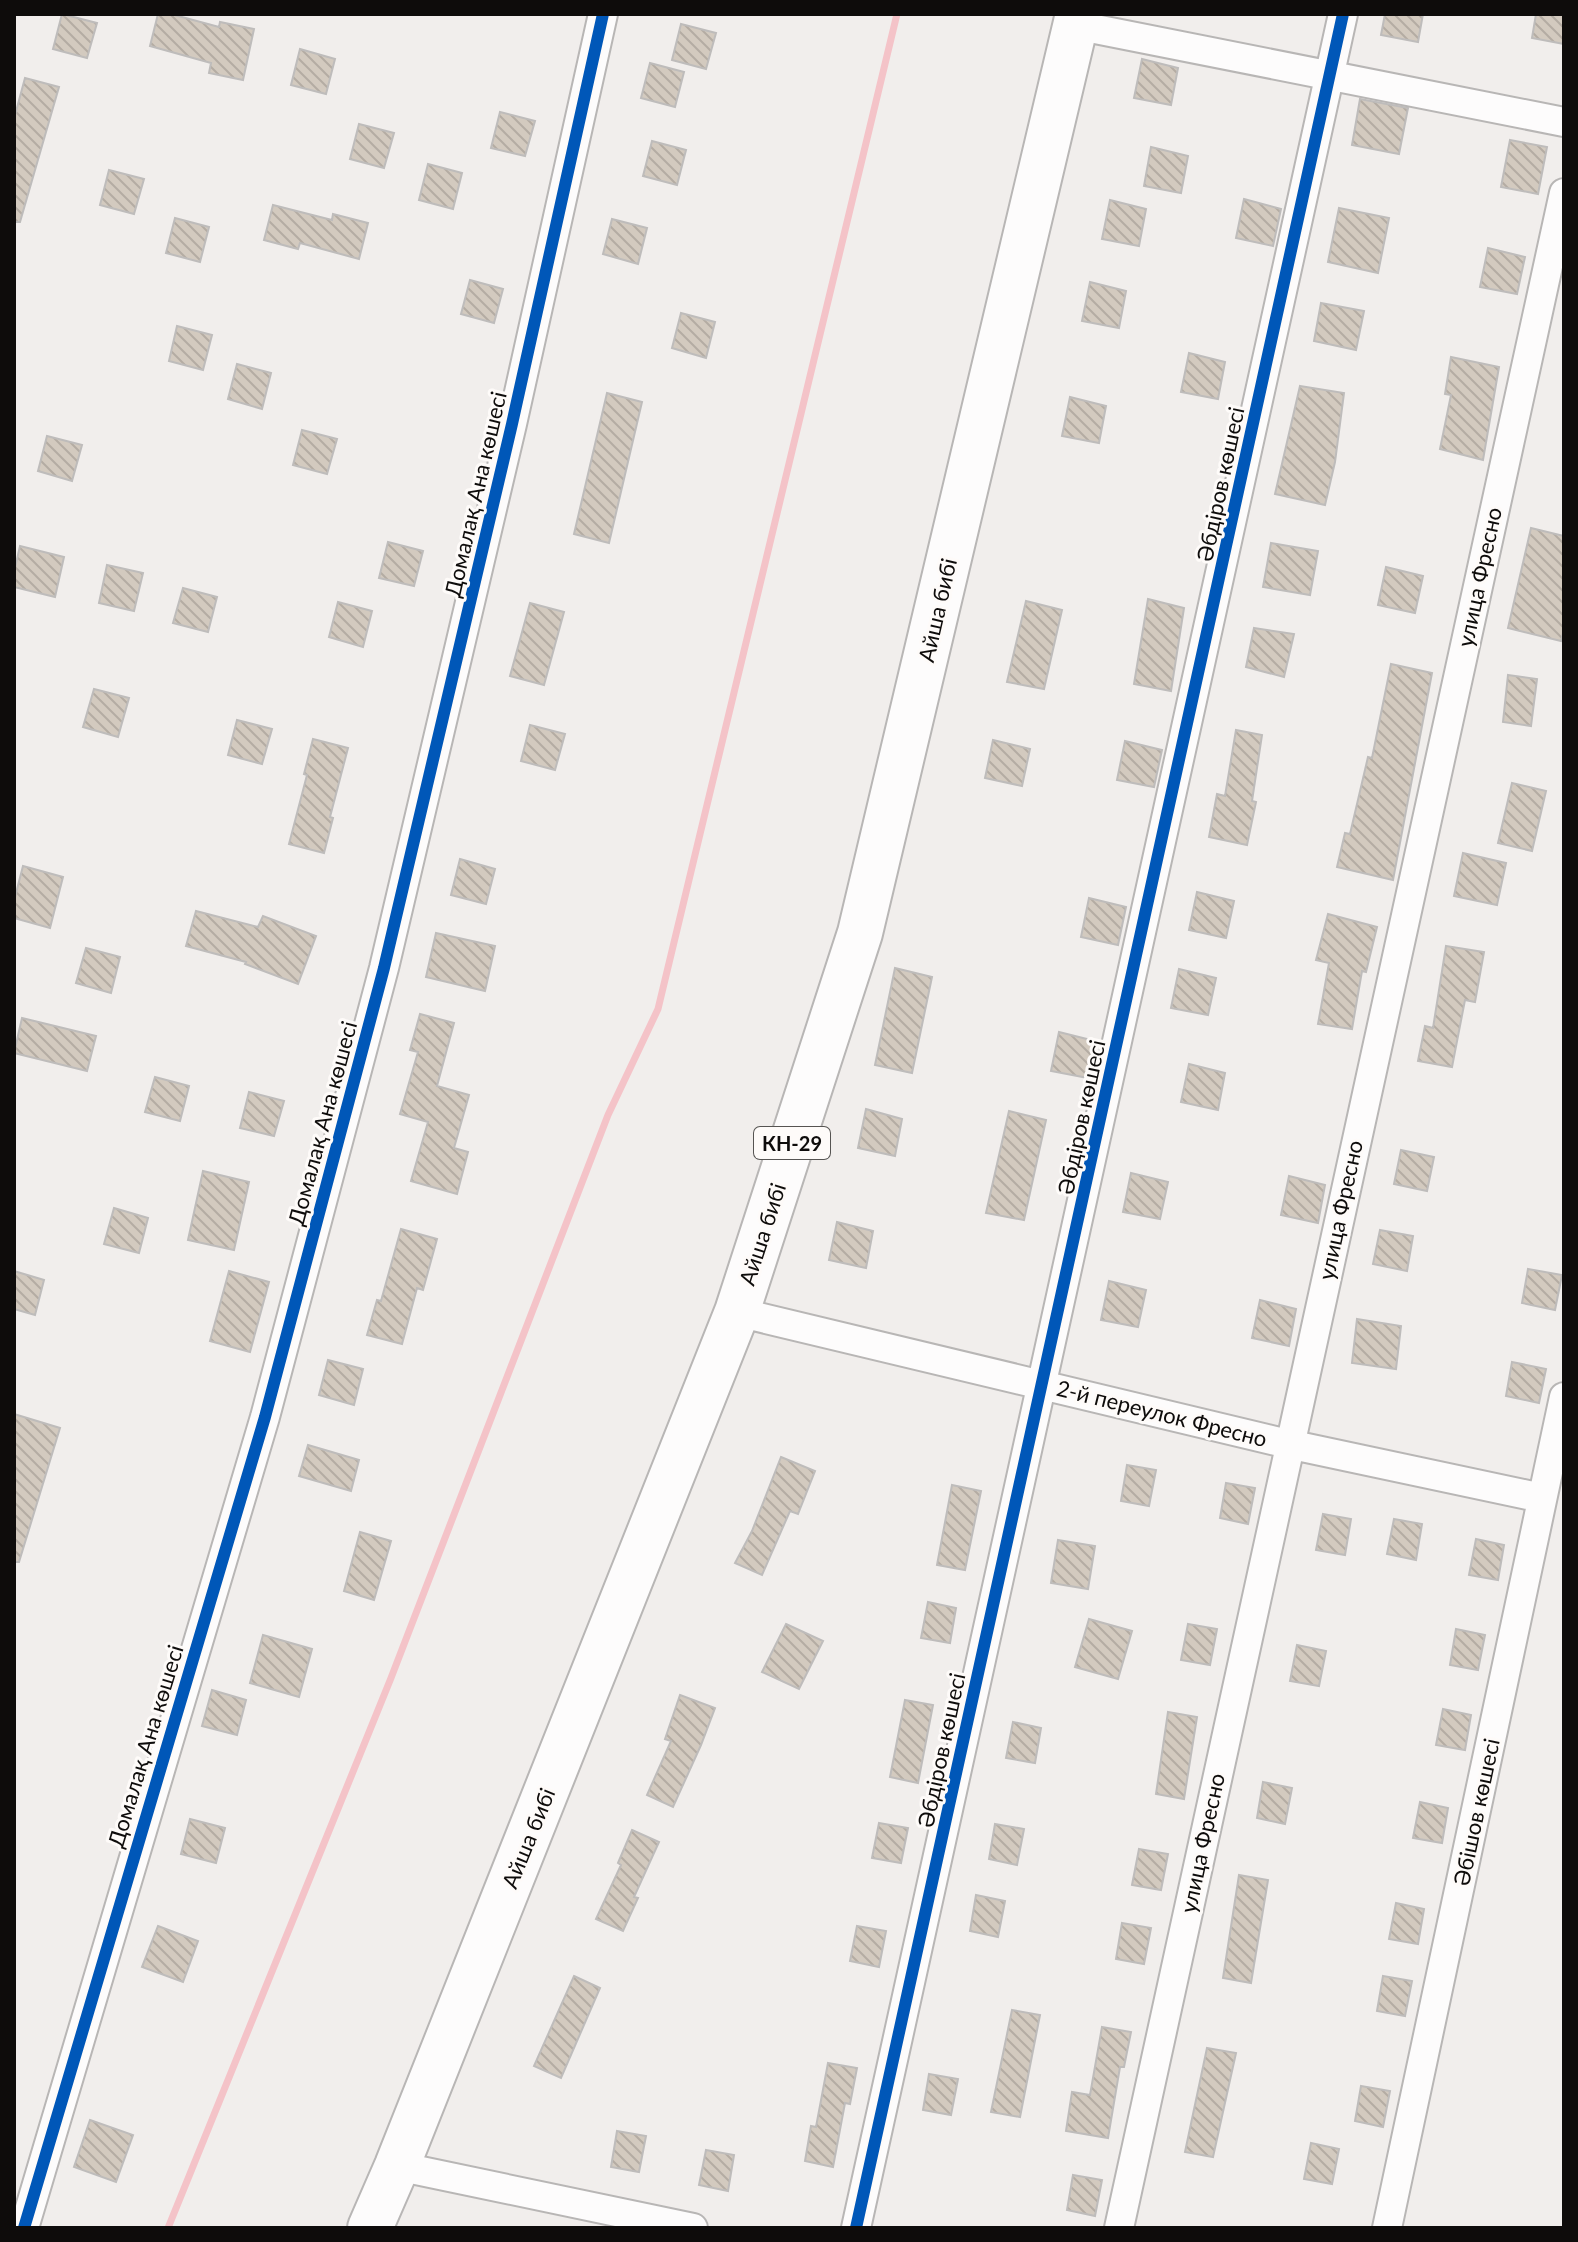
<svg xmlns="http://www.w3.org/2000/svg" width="1578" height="2242" font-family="Lato,sans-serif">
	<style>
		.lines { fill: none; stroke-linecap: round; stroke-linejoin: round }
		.stream { stroke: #f4c3c8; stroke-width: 7 }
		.building { fill: url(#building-back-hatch); stroke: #bebcbb; stroke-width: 2 }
		.minor-casing { stroke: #b8b6b5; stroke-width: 32 }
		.primary-casing { stroke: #b8b6b5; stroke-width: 48 }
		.minor { stroke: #fdfcfc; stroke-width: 28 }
		.primary { stroke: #fdfcfc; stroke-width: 44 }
		.cycleway-casing { stroke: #fefbf9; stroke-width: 17 }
		.cycleway { stroke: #0057b8; stroke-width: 12 }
		.labels { text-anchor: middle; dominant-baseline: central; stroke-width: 6; stroke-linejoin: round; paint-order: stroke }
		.shield { fill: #fefbf9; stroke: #565452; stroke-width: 2 }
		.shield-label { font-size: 20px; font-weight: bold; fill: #0e0c0b }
		.street-label { font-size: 22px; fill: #0e0c0b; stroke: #fefbf9 }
	</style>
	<defs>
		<pattern id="building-back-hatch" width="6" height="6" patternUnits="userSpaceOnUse" patternTransform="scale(2)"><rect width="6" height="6" fill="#d3cabf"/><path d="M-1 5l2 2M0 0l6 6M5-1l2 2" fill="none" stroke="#b4aca3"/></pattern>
	</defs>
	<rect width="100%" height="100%" fill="#f1eeec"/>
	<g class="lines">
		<!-- stream -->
		<path class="stream" d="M 168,2228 L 391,1678 L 608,1115 L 658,1009 L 897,14"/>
	</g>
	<!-- building -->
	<path class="building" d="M 62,14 L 97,23 L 87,58 L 53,49 Z
		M 158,14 L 171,14 L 219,27 L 220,22 L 254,29 L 243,80 L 209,73 L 211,63 L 150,46 Z
		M 1385,14 L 1423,14 L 1418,42 L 1381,35 Z
		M 1536,14 L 1564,14 L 1564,44 L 1532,38 Z
		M 681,24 L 716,33 L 706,69 L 672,60 Z
		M 300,49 L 335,59 L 326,94 L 291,85 Z
		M 1142,59 L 1178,68 L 1171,105 L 1134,98 Z
		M 650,63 L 684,72 L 675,107 L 641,98 Z
		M 25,78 L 59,87 L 20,222 L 14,222 L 14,119 Z
		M 1360,99 L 1408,108 L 1399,154 L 1352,145 Z
		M 500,112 L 535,121 L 525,156 L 491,148 Z
		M 359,124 L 394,133 L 384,168 L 350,159 Z
		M 1510,140 L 1547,147 L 1538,194 L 1501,187 Z
		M 652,141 L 686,150 L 677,185 L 643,176 Z
		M 1151,147 L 1188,156 L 1181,193 L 1144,186 Z
		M 428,164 L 462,173 L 453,209 L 419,200 Z
		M 109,170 L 144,179 L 134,214 L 100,205 Z
		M 1244,199 L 1281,209 L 1273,246 L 1236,238 Z
		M 1110,200 L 1146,209 L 1139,246 L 1102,239 Z
		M 273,205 L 332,220 L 333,214 L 368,223 L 359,259 L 300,243 L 298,249 L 264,240 Z
		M 1339,208 L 1389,218 L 1378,273 L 1328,262 Z
		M 175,218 L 209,227 L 200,262 L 166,253 Z
		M 612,219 L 647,228 L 638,264 L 603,254 Z
		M 1488,248 L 1525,257 L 1517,294 L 1480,287 Z
		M 470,280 L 503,289 L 494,323 L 461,314 Z
		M 1090,282 L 1126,291 L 1119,328 L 1082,321 Z
		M 1321,303 L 1364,311 L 1356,350 L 1314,341 Z
		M 681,313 L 715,322 L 706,358 L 672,348 Z
		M 177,326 L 212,335 L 203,370 L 169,361 Z
		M 1189,353 L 1225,362 L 1218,399 L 1181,392 Z
		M 1451,357 L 1499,367 L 1483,460 L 1440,449 L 1451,395 L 1445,394 Z
		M 237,364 L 271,373 L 262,409 L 228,399 Z
		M 1300,386 L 1344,393 L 1335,462 L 1325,505 L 1275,494 Z
		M 607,393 L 642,402 L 609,543 L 574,534 Z
		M 1070,397 L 1106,406 L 1099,443 L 1062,436 Z
		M 302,430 L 337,439 L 327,474 L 293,465 Z
		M 47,436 L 82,445 L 72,481 L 38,471 Z
		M 1531,528 L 1564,536 L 1564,630 L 1561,641 L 1508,628 Z
		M 388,542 L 423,551 L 414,586 L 379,578 Z
		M 1271,543 L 1318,551 L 1310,595 L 1263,587 Z
		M 20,546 L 64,557 L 55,597 L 14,587 L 14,572 Z
		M 107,565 L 143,573 L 134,611 L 99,603 Z
		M 1386,567 L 1423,576 L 1415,613 L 1378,605 Z
		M 183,588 L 217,597 L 208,632 L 173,623 Z
		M 1148,599 L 1184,608 L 1171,691 L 1134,684 Z
		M 1026,601 L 1062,610 L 1044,689 L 1007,682 Z
		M 338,602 L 372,611 L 363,647 L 329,637 Z
		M 530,603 L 564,612 L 544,685 L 510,676 Z
		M 1254,628 L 1294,634 L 1284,677 L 1246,667 Z
		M 1391,664 L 1432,673 L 1393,880 L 1337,867 L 1345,833 L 1350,834 L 1368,757 L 1372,758 Z
		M 1508,675 L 1537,679 L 1531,726 L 1503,722 Z
		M 94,689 L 129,698 L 118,737 L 83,727 Z
		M 237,720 L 272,729 L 262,764 L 228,755 Z
		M 530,725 L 565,734 L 555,770 L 521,761 Z
		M 1236,730 L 1262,735 L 1252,801 L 1256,802 L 1247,845 L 1209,837 L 1217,794 L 1225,796 Z
		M 313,739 L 348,748 L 330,817 L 333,818 L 324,853 L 289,844 L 307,775 L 304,774 Z
		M 993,740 L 1030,749 L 1022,786 L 985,778 Z
		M 1125,741 L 1162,750 L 1154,787 L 1117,780 Z
		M 1512,783 L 1546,791 L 1532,851 L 1498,843 Z
		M 1463,853 L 1506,863 L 1497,905 L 1454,896 Z
		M 460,859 L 495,869 L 486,904 L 451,895 Z
		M 23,866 L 63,877 L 50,928 L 14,918 L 14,901 Z
		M 1197,892 L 1234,901 L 1226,938 L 1189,930 Z
		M 1089,898 L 1126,907 L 1118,945 L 1081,937 Z
		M 196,911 L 258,927 L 263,916 L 316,936 L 298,984 L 245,964 L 246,962 L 186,946 Z
		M 1328,914 L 1377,927 L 1366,972 L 1362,971 L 1352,1029 L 1318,1024 L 1329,963 L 1316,960 Z
		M 436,933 L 495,946 L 485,991 L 426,977 Z
		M 1446,946 L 1484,952 L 1475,1002 L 1465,1000 L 1452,1067 L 1418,1061 L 1425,1026 L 1433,1028 Z
		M 86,948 L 120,957 L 111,993 L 76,983 Z
		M 895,968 L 932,977 L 912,1073 L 875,1065 Z
		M 1179,969 L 1216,978 L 1208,1015 L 1171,1008 Z
		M 420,1014 L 454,1023 L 437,1086 L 469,1095 L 454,1148 L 468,1152 L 457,1194 L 411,1181 L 428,1122 L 400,1114 L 418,1052 L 410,1050 Z
		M 22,1018 L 96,1036 L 87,1071 L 14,1053 Z
		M 1059,1032 L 1095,1041 L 1088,1078 L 1051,1071 Z
		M 1189,1064 L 1225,1073 L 1218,1110 L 1181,1102 Z
		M 155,1077 L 189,1086 L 180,1121 L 145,1112 Z
		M 249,1092 L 284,1101 L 274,1136 L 240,1128 Z
		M 866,1109 L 902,1119 L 895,1156 L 858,1148 Z
		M 1009,1111 L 1046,1120 L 1024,1220 L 986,1213 Z
		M 1401,1150 L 1434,1157 L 1427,1191 L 1394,1184 Z
		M 203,1171 L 249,1182 L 234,1250 L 188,1240 Z
		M 1131,1173 L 1168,1182 L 1160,1219 L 1123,1212 Z
		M 1289,1176 L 1325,1185 L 1318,1223 L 1281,1215 Z
		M 114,1208 L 148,1218 L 139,1253 L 104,1244 Z
		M 837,1222 L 873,1231 L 866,1268 L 829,1260 Z
		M 401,1229 L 437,1239 L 423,1290 L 417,1288 L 402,1344 L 367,1335 L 377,1300 L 381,1301 Z
		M 1380,1230 L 1413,1236 L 1407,1271 L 1373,1264 Z
		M 1528,1269 L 1562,1275 L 1555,1310 L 1522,1303 Z
		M 14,1271 L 44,1280 L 35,1315 L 14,1309 Z
		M 229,1271 L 269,1282 L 250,1352 L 210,1341 Z
		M 1109,1281 L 1146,1290 L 1138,1327 L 1101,1320 Z
		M 1260,1300 L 1296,1309 L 1289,1346 L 1252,1338 Z
		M 1357,1319 L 1401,1326 L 1396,1369 L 1352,1363 Z
		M 328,1360 L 363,1369 L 354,1405 L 319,1395 Z
		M 1512,1362 L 1546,1369 L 1539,1403 L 1506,1396 Z
		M 14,1414 L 60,1428 L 19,1562 L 14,1562 Z
		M 308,1445 L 359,1460 L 351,1491 L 299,1476 Z
		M 781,1457 L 815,1471 L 798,1514 L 790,1511 L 762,1575 L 735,1563 L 752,1531 Z
		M 1127,1465 L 1156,1470 L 1149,1506 L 1121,1501 Z
		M 1226,1483 L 1255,1488 L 1248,1524 L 1220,1518 Z
		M 952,1485 L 981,1491 L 965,1570 L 937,1565 Z
		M 1323,1514 L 1351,1519 L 1345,1555 L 1316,1550 Z
		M 1394,1519 L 1422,1524 L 1416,1560 L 1387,1554 Z
		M 360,1532 L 391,1541 L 374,1600 L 344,1591 Z
		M 1476,1539 L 1504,1545 L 1498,1580 L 1469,1575 Z
		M 1058,1540 L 1095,1546 L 1088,1589 L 1051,1583 Z
		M 928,1602 L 956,1608 L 950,1643 L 921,1638 Z
		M 1089,1619 L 1132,1631 L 1118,1679 L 1075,1667 Z
		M 786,1624 L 823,1641 L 799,1689 L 762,1672 Z
		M 1188,1624 L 1217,1629 L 1210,1665 L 1181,1660 Z
		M 1456,1629 L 1485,1635 L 1478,1670 L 1450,1665 Z
		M 263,1635 L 312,1649 L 299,1697 L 250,1683 Z
		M 1297,1645 L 1326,1651 L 1319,1686 L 1290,1681 Z
		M 212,1690 L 246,1700 L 237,1735 L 202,1726 Z
		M 680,1695 L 715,1708 L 701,1745 L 673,1807 L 647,1795 L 671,1741 L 665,1739 Z
		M 905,1700 L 933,1705 L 918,1783 L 890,1777 Z
		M 1443,1709 L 1471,1715 L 1465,1750 L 1436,1745 Z
		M 1168,1712 L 1197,1717 L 1184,1799 L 1156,1794 Z
		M 1013,1722 L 1041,1728 L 1035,1763 L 1006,1758 Z
		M 1263,1782 L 1292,1788 L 1285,1824 L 1257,1818 Z
		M 1420,1802 L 1448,1808 L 1442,1843 L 1413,1838 Z
		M 190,1819 L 225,1828 L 216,1863 L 181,1854 Z
		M 879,1823 L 908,1828 L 901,1863 L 872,1858 Z
		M 995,1824 L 1024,1829 L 1017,1865 L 989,1859 Z
		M 632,1830 L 659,1842 L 634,1897 L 638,1898 L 623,1931 L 596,1919 L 621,1865 L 618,1863 Z
		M 1139,1849 L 1168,1854 L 1161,1890 L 1132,1885 Z
		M 1239,1875 L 1268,1880 L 1251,1983 L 1223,1978 Z
		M 976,1895 L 1005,1901 L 998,1937 L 970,1931 Z
		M 1396,1903 L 1424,1909 L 1418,1944 L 1389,1939 Z
		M 1122,1923 L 1151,1928 L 1144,1964 L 1116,1959 Z
		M 158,1926 L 198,1941 L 183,1982 L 142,1967 Z
		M 857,1926 L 886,1931 L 879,1967 L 850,1961 Z
		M 574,1976 L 600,1988 L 561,2078 L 534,2066 Z
		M 1383,1976 L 1412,1981 L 1405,2016 L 1377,2011 Z
		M 1012,2010 L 1040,2015 L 1020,2117 L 991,2112 Z
		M 1102,2027 L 1131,2032 L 1124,2067 L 1120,2067 L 1108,2138 L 1066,2131 L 1072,2092 L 1090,2095 Z
		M 1207,2048 L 1236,2053 L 1213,2157 L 1185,2152 Z
		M 828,2063 L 857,2068 L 850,2104 L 845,2103 L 833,2167 L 805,2161 L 811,2126 L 816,2127 Z
		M 929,2074 L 958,2079 L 951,2115 L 923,2110 Z
		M 1361,2086 L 1390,2091 L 1383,2127 L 1355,2121 Z
		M 90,2120 L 133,2135 L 116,2182 L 74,2167 Z
		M 617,2131 L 646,2136 L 639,2172 L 611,2167 Z
		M 1311,2143 L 1339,2149 L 1332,2184 L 1304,2179 Z
		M 706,2150 L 734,2155 L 728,2191 L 699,2185 Z
		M 1073,2175 L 1102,2180 L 1095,2216 L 1067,2210 Z"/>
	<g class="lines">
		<defs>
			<path id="minor" d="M 1075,25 L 1564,122
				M 737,1312 L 1288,1444 L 1542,1498
				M 397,2166 L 693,2228
				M 24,2228 L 265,1417 L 384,968 L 512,424 L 603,14
				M 856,2228 L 1343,14
				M 1119,2228 L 1564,193
				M 1387,2228 L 1564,1397"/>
			<path id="primary" d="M 370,2228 L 397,2166 L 737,1312 L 860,933 L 1078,14"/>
		</defs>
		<!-- minor casing -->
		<use href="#minor" class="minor-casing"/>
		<!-- primary casing -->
		<use href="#primary" class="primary-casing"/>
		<!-- minor -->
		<use href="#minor" class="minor"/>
		<!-- primary -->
		<use href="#primary" class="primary"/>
		<defs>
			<path id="cycleway" d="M 24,2228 L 265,1417 L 384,968 L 512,424 L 603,14
				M 856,2228 L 1343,14"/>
		</defs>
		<!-- cycleway casing -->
		<use href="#cycleway" class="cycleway-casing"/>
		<!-- cycleway -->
		<use href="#cycleway" class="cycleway"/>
	</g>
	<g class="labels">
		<!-- shield labels -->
		<rect class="shield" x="754" y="1127" width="76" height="32" rx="6"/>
		<g class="shield-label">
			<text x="792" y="1143">КН-29</text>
		</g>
		<!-- street labels -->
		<g class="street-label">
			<text transform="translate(1220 484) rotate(-78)">Әбдіров көшесі</text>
			<text transform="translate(475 494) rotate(-77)">Домалақ Ана көшесі</text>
			<text transform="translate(1479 577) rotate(-78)">улица Фресно</text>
			<text transform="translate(937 610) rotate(-77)">Айша бибі</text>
			<text transform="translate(1081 1117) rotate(-78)">Әбдіров көшесі</text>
			<text transform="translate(322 1123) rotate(-75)">Домалақ Ана көшесі</text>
			<text transform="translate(1340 1210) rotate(-78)">улица Фресно</text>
			<text transform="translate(762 1234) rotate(-72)">Айша бибі</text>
			<text transform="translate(1162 1413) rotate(14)">2-й переулок Фресно</text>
			<text transform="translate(145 1746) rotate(-73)">Домалақ Ана көшесі</text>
			<text transform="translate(941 1750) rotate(-78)">Әбдіров көшесі</text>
			<text transform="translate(1476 1812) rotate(-78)">Әбішов көшесі</text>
			<text transform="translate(528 1838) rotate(-68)">Айша бибі</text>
			<text transform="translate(1202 1843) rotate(-78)">улица Фресно</text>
		</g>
	</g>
	<!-- border -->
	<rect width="1578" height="2242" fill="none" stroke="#0e0c0b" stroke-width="32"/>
</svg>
